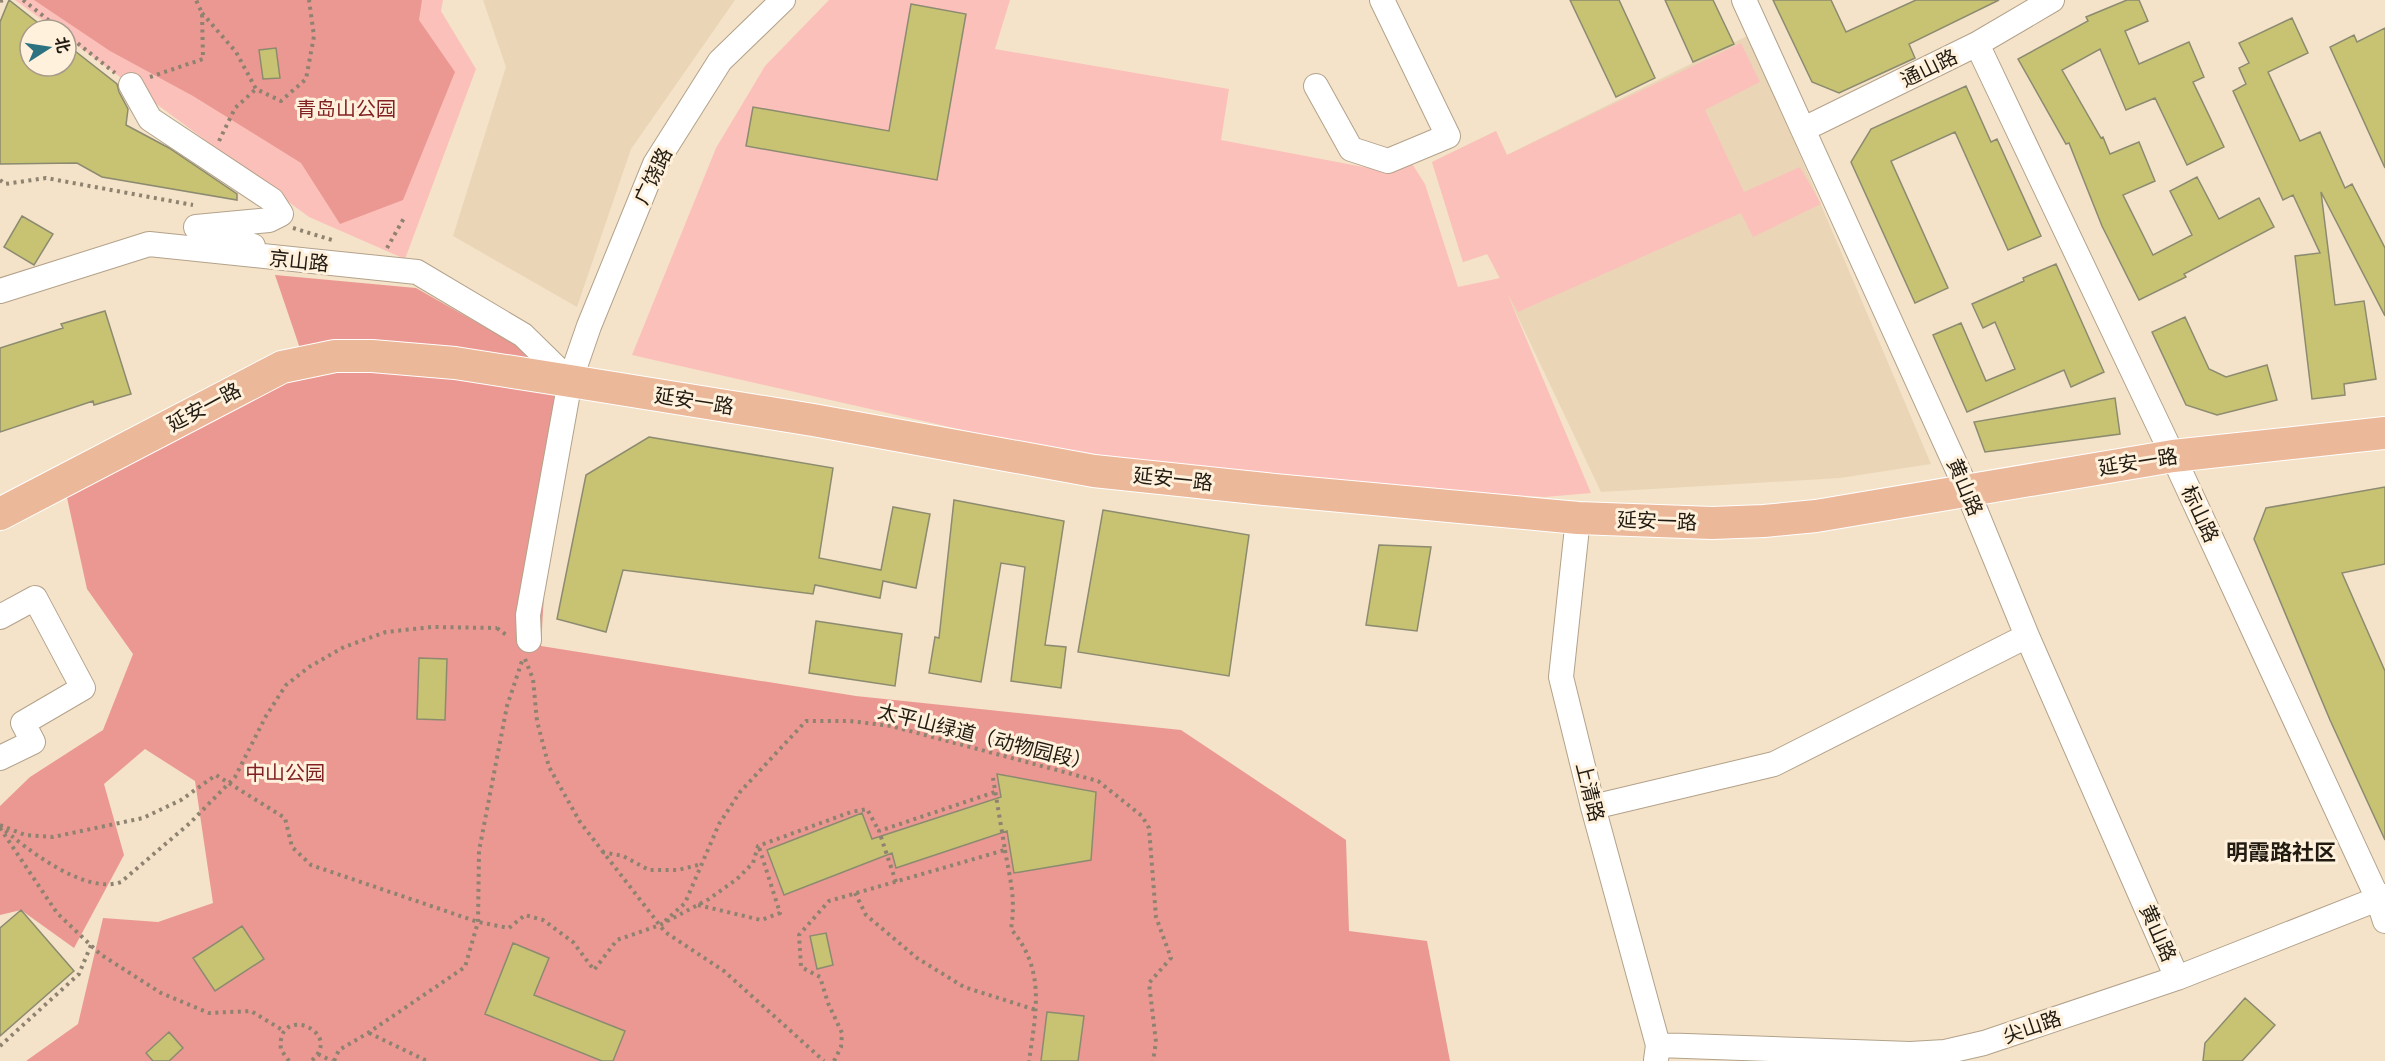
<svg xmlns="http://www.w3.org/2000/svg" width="2385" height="1061" font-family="Cabin,'Noto Sans SC',sans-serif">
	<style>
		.built { fill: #ead5b6 }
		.green { fill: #fcc0bb }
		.forest { fill: #eb9892 }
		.building { fill: #c8c273; stroke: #8c8b70; stroke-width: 1.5 }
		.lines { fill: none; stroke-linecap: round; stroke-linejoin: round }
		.minor-casing { stroke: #b3a28a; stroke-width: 26 }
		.major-casing { stroke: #fff; stroke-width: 34 }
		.path { stroke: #8e8270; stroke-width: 4; stroke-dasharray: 3 4.5; stroke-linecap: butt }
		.minor { stroke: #fff; stroke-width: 24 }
		.major { stroke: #ebb899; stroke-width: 32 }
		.path-bridge { stroke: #8e8270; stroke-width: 4; stroke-dasharray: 3 4.5; stroke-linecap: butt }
		.labels { text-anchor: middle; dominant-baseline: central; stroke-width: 6; stroke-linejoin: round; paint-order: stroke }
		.street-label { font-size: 20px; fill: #211b12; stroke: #fff1dc }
		.park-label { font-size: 20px; fill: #822124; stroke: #fff1dc }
		.quarter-label { font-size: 22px; font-weight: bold; fill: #211b12; stroke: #fff1dc }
	</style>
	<rect width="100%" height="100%" fill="#f4e3c9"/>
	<!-- built -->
	<path class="built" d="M 483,0 L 735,0 L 631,149 L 577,307 L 453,236 L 506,67 Z
		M 1749,35 L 1931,464 L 1840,478 L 1601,492 L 1488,254 L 1463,262 L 1432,162 L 1496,131 L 1507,155 Z"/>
	<!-- green -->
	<path class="green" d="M 15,0 L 443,0 L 441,11 L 476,69 L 405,259 L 309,217 L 66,37 L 66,30 L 56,30 Z
		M 829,0 L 1010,0 L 995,49 L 1229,89 L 1221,140 L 1390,172 L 1411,162 L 1425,184 L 1458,287 L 1500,278 L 1487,254 L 1463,262 L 1432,162 L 1496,131 L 1507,155 L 1741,43 L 1760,82 L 1705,110 L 1744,192 L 1800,167 L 1821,204 L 1753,237 L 1741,213 L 1518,312 L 1507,293 L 1591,493 L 1545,497 L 1360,487 L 1095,460 L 632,355 L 716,148 L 765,66 Z"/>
	<!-- forest -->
	<path class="forest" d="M 34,0 L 422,0 L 419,20 L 455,72 L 403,200 L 340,224 L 301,163 L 193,96 L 110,51 Z
		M 275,275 L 416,288 L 520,347 L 556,391 L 541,646 L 856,696 L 1181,730 L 1346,840 L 1349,931 L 1427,941 L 1450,1061 L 26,1061 L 78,1024 L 103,918 L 158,922 L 213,903 L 195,781 L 145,749 L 104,784 L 124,855 L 74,948 L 21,910 L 0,915 L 0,806 L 30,777 L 103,730 L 133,654 L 87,589 L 66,493 L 308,372 Z"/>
	<!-- building -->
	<path class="building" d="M 9,0 L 47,30 L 30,30 L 30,66 L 66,66 L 66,44 L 117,84 L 119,92 L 128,109 L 126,125 L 169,148 L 237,194 L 237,200 L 102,177 L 77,163 L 0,164 L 0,22 Z
		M 1570,0 L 1619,0 L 1655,78 L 1616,97 Z
		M 1665,0 L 1713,0 L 1734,44 L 1693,62 Z
		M 1773,0 L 1831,0 L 1846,32 L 1916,0 L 1999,0 L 1909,44 L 1915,58 L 1839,93 L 1812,82 Z
		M 2127,0 L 2139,0 L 2148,21 L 2125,31 L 2139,64 L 2189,42 L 2204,77 L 2193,82 L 2224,147 L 2187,165 L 2155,98 L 2126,110 L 2100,49 L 2062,70 L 2101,138 L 2103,137 L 2110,154 L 2139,142 L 2155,181 L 2123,195 L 2153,255 L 2192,235 L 2170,191 L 2197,177 L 2219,219 L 2259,198 L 2274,227 L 2184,274 L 2186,277 L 2139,300 L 2102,226 L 2069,143 L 2066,144 L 2018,59 L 2088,21 L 2086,17 Z
		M 911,4 L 966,14 L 937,180 L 746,146 L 753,107 L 889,131 Z
		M 2292,18 L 2308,53 L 2268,72 L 2300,141 L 2320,132 L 2345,188 L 2352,184 L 2385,248 L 2385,316 L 2321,192 L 2335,305 L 2364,301 L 2376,379 L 2344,384 L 2345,395 L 2312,399 L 2295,256 L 2320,253 L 2293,195 L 2283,200 L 2233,91 L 2246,84 L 2239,68 L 2249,63 L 2239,43 Z
		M 2385,28 L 2385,168 L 2330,47 L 2354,35 L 2357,42 Z
		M 276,48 L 280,78 L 263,79 L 259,50 Z
		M 1966,86 L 1991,142 L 1997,139 L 2041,236 L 2008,250 L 1955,132 L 1891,161 L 1948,288 L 1915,303 L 1851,162 L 1871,129 Z
		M 22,216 L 53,234 L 34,265 L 4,247 Z
		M 2056,264 L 2104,372 L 2071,387 L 2064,370 L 1967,412 L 1933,335 L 1961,323 L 1986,381 L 2015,369 L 1995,322 L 1983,328 L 1972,304 L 2024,281 L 2023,278 Z
		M 105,311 L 131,394 L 94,405 L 93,401 L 0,432 L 0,348 L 63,328 L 61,324 Z
		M 2185,317 L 2209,369 L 2226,377 L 2267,365 L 2277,400 L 2217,415 L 2186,405 L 2152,332 Z
		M 2115,398 L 2120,434 L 1985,452 L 1974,422 Z
		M 649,437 L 833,468 L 819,558 L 881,570 L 893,507 L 930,514 L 916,588 L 883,581 L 880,598 L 815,585 L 813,594 L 623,570 L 606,632 L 557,619 L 586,475 Z
		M 2385,487 L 2385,564 L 2342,573 L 2385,671 L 2385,840 L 2330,720 L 2254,539 L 2266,508 Z
		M 954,500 L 1064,521 L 1045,645 L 1066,647 L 1061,688 L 1011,681 L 1025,567 L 1001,563 L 981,682 L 929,673 L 935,637 L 939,638 Z
		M 1103,510 L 1249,535 L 1229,676 L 1078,652 Z
		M 1379,545 L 1431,547 L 1417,631 L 1366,625 Z
		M 816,621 L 902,634 L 895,686 L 809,673 Z
		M 419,658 L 447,659 L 445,720 L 417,719 Z
		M 997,774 L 1096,792 L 1091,860 L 1014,873 L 1007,831 L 896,868 L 892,853 L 784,895 L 767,850 L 862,813 L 872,839 L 1001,797 Z
		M 21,910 L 74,971 L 0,1036 L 0,928 Z
		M 242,926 L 264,959 L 215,991 L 193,958 Z
		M 826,933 L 833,965 L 817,969 L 810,936 Z
		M 513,943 L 549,958 L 534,995 L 625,1031 L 613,1061 L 602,1061 L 485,1014 Z
		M 2245,998 L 2275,1025 L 2242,1061 L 2203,1061 L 2205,1043 Z
		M 1047,1012 L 1084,1016 L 1078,1061 L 1041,1061 Z
		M 169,1032 L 183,1048 L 169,1061 L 153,1061 L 146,1053 Z"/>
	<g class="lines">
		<defs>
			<path id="minor" d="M 1744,0 L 1967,490 L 2027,636 L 2177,978
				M 1977,44 L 2173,456 L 2378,899 L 2385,921
				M 131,85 L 150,119 L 272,200 L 281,214 L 269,220 L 196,227 L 253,246
				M 1316,86 L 1351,149 L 1388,161 L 1448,136 L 1382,0
				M 1804,129 L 1977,44 L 2052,0
				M 0,291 L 149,244 L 417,272 L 523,335 L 570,381
				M 1578,518 L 1561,677 L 1593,807 L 1658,1045 L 1656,1060
				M 0,617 L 35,598 L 83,688 L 23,723 L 33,742 L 0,758
				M 529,640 L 528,615 L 570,381 L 589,326 L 655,164 L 720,61 L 783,0
				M 1593,807 L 1774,764 L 2027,636
				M 1658,1045 L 1910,1054 L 1945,1052 L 1984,1043 L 2177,978 L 2385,896"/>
			<path id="major" d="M 0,514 L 282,367 L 335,356 L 372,356 L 455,363 L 570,381 L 813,420 L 1094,471 L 1265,489 L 1578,518 L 1712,523 L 1764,521 L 1816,516 L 2173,456 L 2385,433"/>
		</defs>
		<!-- minor casing -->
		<use href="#minor" class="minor-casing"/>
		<!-- major casing -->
		<use href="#major" class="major-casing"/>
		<!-- path -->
		<path class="path" d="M 23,0 L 61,30
			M 0,1 L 4,0
			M 202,13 L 236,52 L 256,89 L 281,101 L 306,79 L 314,36 L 309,0
			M 66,34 L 115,73
			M 150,77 L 203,59 L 202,13 L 196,0
			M 219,141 L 235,108 L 256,89
			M 0,180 L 5,184 L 46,178 L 193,205
			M 293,228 L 332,240
			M 387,248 L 404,218
			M 497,628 L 509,637
			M 525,659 L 533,679 L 537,721 L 549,767 L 580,822 L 665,932 L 724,971 L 824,1061
			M 0,825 L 25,835 L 53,837 L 143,818 L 181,800 L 216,775 L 285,818 L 292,847 L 311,865 L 478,922 L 509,928 L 525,915 L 543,920 L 573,942 L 594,970 L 617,940 L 660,925 L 709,899 L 737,879 L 753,863 L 758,846 L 851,812 L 867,809 L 879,831
			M 0,828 L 57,913 L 100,954 L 161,993 L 209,1013 L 251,1011 L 284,1031
			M 1005,850 C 1010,880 1016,897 1011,929 C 1046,970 1036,1012 1029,1061
			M 602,852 L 623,856 L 649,870 L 678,870 L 702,864
			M 896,882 L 879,831 L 995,792
			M 855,893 L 866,915 L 917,958 L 964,987 L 1036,1010
			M 698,905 L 761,920 L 780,913 L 759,847
			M 665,921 L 685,903 L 719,824 L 740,792 L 806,721 L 850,721 L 891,726 L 1098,781 L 1142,816 L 1149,828 L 1156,917 L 1171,958 L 1149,983 L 1156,1042 L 1153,1061
			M 369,1033 L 427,1061
			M 0,1046 L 79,974 L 91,945
			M 318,1054 L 332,1061
			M 289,1061 L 281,1050 C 275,1002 346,1032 311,1061
			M 334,1061 L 339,1050 L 368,1033 L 465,967 L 478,922 L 479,851 L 507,706 L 523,658
			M 834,1061 L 841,1047 L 842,1033 L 828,1003 L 820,977 L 801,967 L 799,935 L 829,901 L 1005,850 L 993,778"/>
		<!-- minor -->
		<use href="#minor" class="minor"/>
		<!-- major -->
		<use href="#major" class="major"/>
		<!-- path-bridge -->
		<path class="path-bridge" d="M 0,826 C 26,849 85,895 121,882 L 190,823 L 235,777 L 266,716 L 286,685 L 309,667 L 344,647 L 386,632 L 432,627 L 497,628"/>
	</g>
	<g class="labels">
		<!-- street labels -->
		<g class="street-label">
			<text transform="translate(1929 68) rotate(-26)">通山路</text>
			<text transform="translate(653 176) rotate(-64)">广饶路</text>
			<text transform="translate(299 261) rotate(6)">京山路</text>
			<text transform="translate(694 401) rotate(9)">延安一路</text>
			<text transform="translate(204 407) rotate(-28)">延安一路</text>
			<text transform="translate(2138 462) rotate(-9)">延安一路</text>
			<text transform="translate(1173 479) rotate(6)">延安一路</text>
			<text transform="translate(1965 487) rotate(67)">黄山路</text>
			<text transform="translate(2200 514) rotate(65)">标山路</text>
			<text transform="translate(1657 521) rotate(2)">延安一路</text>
			<text transform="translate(985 737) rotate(14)">太平山绿道（动物园段）</text>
			<text transform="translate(1590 792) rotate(76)">上清路</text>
			<text transform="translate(2158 933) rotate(66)">黄山路</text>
			<text transform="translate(2032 1027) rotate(-19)">尖山路</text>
		</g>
		<!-- park labels -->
		<g class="park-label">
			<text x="346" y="109">青岛山公园</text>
			<text x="285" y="773">中山公园</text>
		</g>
		<!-- quarter labels -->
		<g class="quarter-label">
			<text x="2281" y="852">明霞路社区</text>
		</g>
	</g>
	<!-- north arrow -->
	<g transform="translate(48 48) rotate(78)"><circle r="28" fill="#fff1dc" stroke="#a69b8b" stroke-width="1.5"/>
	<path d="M0-4.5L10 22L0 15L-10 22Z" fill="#2c7280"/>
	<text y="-9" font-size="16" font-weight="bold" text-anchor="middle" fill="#211b12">北</text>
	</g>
</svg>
